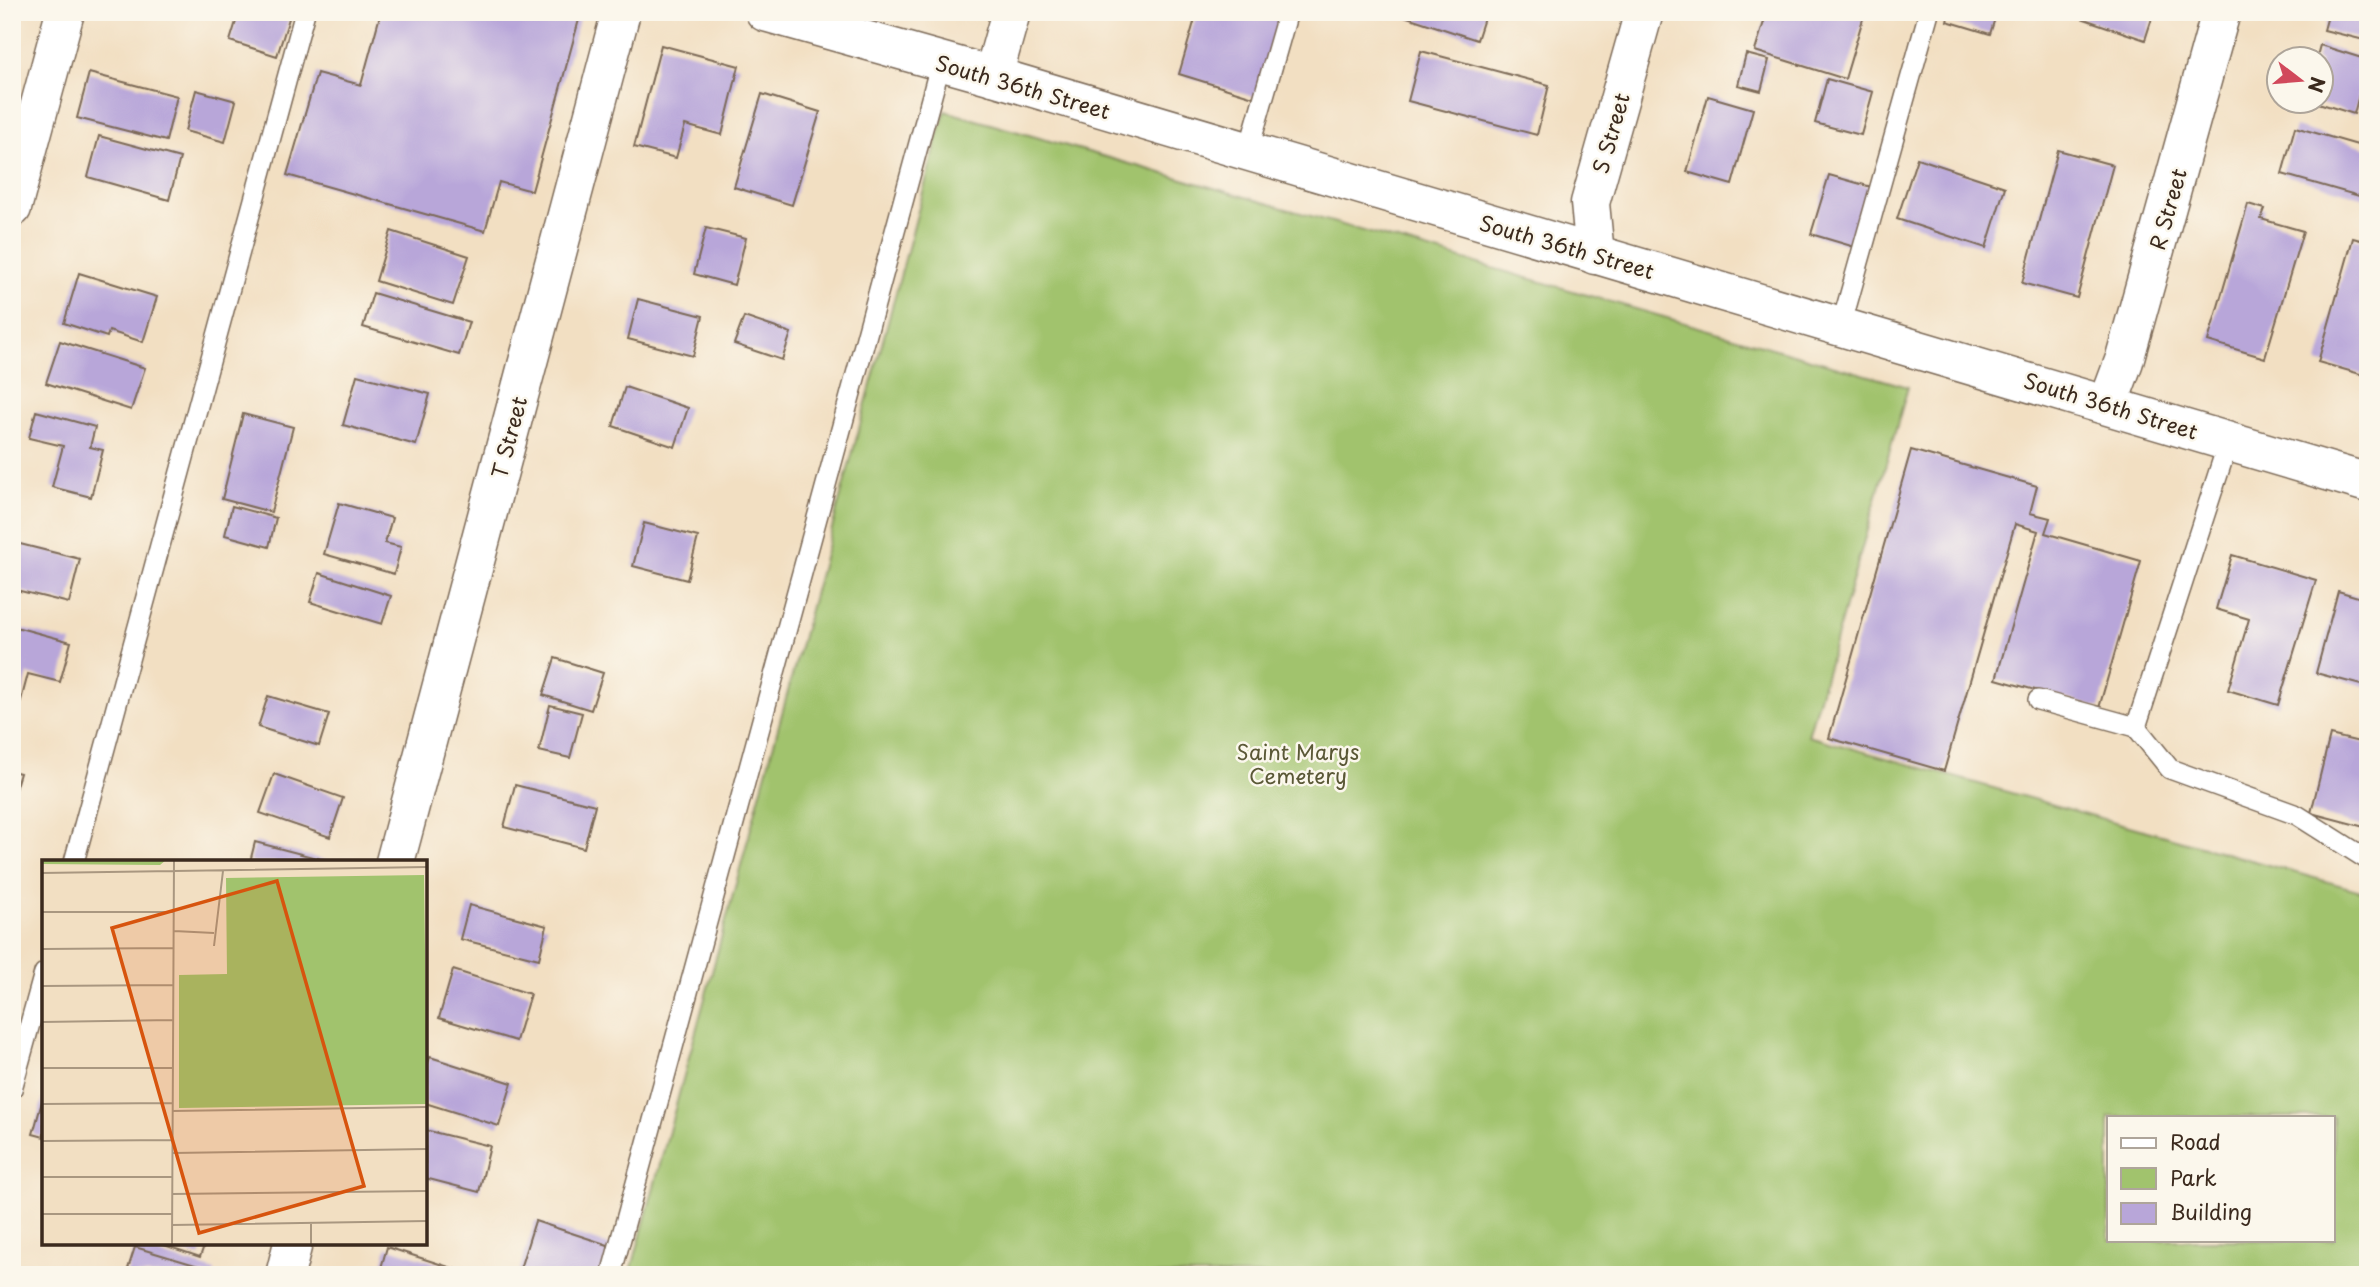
<svg xmlns="http://www.w3.org/2000/svg" width="2380" height="1287" font-family="'Playpen Sans',sans-serif">
	<style>
		.green { fill: #a1c36d; stroke: #6e7646; stroke-width: 2; fill-rule: evenodd }
		.building { fill: #b8a6d9 }
		.lines { fill: none; stroke-linecap: round; stroke-linejoin: round }
		.service-casing { stroke: #7b6957; stroke-width: 22 }
		.minor-casing { stroke: #7b6957; stroke-width: 41 }
		.secondary-casing { stroke: #7b6957; stroke-width: 41 }
		.service { stroke: #fff; stroke-width: 19 }
		.minor { stroke: #fff; stroke-width: 38 }
		.secondary { stroke: #fff; stroke-width: 38 }
		.labels { text-anchor: middle; dominant-baseline: central; stroke-width: 5; stroke-linejoin: round; paint-order: stroke }
		.street-label { font-size: 21px; fill: #3b2a1e; stroke: #fbf7ec }
		.park-label { font-size: 21px; fill: #5a5836; stroke: #fbf7ec }
		.inset-road { fill: none; stroke: #a99780; stroke-width: 2 }
		.view { fill: #d7540e; fill-opacity: 0.15; stroke: #d7540e; stroke-width: 3.5 }
		.inset-edge { fill: none; stroke: #3b2a1e; stroke-width: 3.5 }
	</style>
	<rect width="100%" height="100%" fill="#fbf7ec"/>
	<filter id="ink" filterUnits="userSpaceOnUse"><feTurbulence type="fractalNoise" baseFrequency=".0143" numOctaves="2"/><feDisplacementMap in="SourceGraphic" scale="14" xChannelSelector="R" yChannelSelector="G"/><feConvolveMatrix kernelMatrix="1 2 1 2 8 2 1 2 1" color-interpolation-filters="sRGB"/></filter>
	<filter id="wash" filterUnits="userSpaceOnUse"><feTurbulence type="fractalNoise" baseFrequency=".00686" numOctaves="4" result="noise"/><feDisplacementMap in="SourceGraphic" scale="28" xChannelSelector="R" yChannelSelector="G"/><feGaussianBlur stdDeviation="1.57" result="paint"/><feColorMatrix in="noise" values="0 0 0 0 0 0 0 0 0 0 0 0 0 0 0 0 0 1.4 0 .05"/><feComposite in="paint" operator="in"/></filter>
	<g filter="url(#wash)">
		<rect width="100%" height="100%" fill="#f2dfc2"/>
		<!-- green -->
		<path class="green" d="M 945,111 L 1908,387 L 1808,736 L 2368,893 L 2368,1275 L 630,1275 ZM 2109,1117 L 2333,1117 L 2333,1240 L 2109,1240 Z"/>
		<g id="blocks">
			<!-- building -->
			<path class="building" d="M 239,12 L 291,12 L 277,56 L 230,41 Z
				M 381,12 L 476,12 L 489,16 L 490,12 L 565,12 L 580,16 L 532,191 L 499,182 L 485,231 L 287,175 L 317,73 L 361,85 Z
				M 1197,12 L 1286,12 L 1260,99 L 1179,74 Z
				M 1392,12 L 1486,12 L 1477,40 Z
				M 1767,12 L 1865,12 L 1845,79 L 1755,51 Z
				M 1949,12 L 1997,12 L 1990,34 L 1947,21 Z
				M 2064,12 L 2154,12 L 2145,40 Z
				M 2329,12 L 2368,12 L 2368,41 L 2324,30 Z
				M 661,45 L 739,66 L 722,135 L 685,125 L 676,158 L 634,147 Z
				M 2320,45 L 2368,60 L 2354,114 L 2315,102 L 2320,102 L 2320,60 L 2316,60 Z
				M 1421,51 L 1549,85 L 1537,135 L 1408,101 Z
				M 1746,54 L 1769,60 L 1761,91 L 1738,85 Z
				M 89,73 L 177,96 L 166,141 L 77,118 Z
				M 1827,79 L 1873,92 L 1861,135 L 1815,123 Z
				M 196,90 L 236,101 L 225,142 L 185,131 Z
				M 762,94 L 820,112 L 792,205 L 734,187 Z
				M 1708,96 L 1753,109 L 1732,185 L 1687,172 Z
				M 2295,127 L 2368,148 L 2366,198 L 2282,174 Z
				M 99,136 L 180,158 L 169,200 L 88,177 Z
				M 2058,150 L 2113,165 L 2077,298 L 2022,283 Z
				M 1917,158 L 2005,187 L 1986,248 L 1897,219 Z
				M 1829,175 L 1875,188 L 1858,248 L 1811,234 Z
				M 2248,204 L 2265,209 L 2261,219 L 2303,231 L 2265,358 L 2208,341 Z
				M 706,228 L 746,238 L 734,285 L 694,274 Z
				M 391,231 L 469,256 L 453,305 L 376,281 Z
				M 2353,238 L 2368,242 L 2367,376 L 2318,362 Z
				M 79,273 L 157,297 L 143,342 L 109,331 L 107,337 L 64,323 Z
				M 373,293 L 469,322 L 459,355 L 363,327 Z
				M 638,299 L 703,316 L 693,356 L 628,339 Z
				M 744,317 L 791,333 L 782,360 L 734,344 Z
				M 60,341 L 145,368 L 131,410 L 46,383 Z
				M 357,375 L 430,394 L 416,445 L 343,425 Z
				M 625,387 L 688,408 L 675,447 L 613,426 Z
				M 36,411 L 95,427 L 90,447 L 103,450 L 91,497 L 52,487 L 63,446 L 29,438 Z
				M 243,414 L 293,427 L 271,512 L 222,499 Z
				M 1911,450 L 2037,486 L 2030,513 L 2050,518 L 2045,533 L 2141,561 L 2099,708 L 1996,679 L 2038,531 L 2015,524 L 1944,771 L 1829,738 Z
				M 339,503 L 392,518 L 385,543 L 401,547 L 394,574 L 324,554 Z
				M 232,506 L 276,518 L 269,547 L 225,535 Z
				M 644,523 L 698,537 L 687,580 L 633,566 Z
				M 12,542 L 80,559 L 69,603 L 12,589 Z
				M 2232,555 L 2316,580 L 2278,705 L 2228,690 L 2249,619 L 2216,609 Z
				M 319,573 L 391,596 L 382,624 L 310,602 Z
				M 2338,591 L 2368,600 L 2368,687 L 2316,673 Z
				M 12,626 L 71,642 L 60,682 L 28,674 L 19,708 L 12,706 Z
				M 555,658 L 603,673 L 591,710 L 543,695 Z
				M 268,696 L 329,714 L 319,746 L 258,727 Z
				M 550,705 L 582,713 L 570,758 L 539,751 Z
				M 2330,735 L 2368,744 L 2368,828 L 2311,813 Z
				M 12,771 L 20,773 L 13,796 L 12,796 Z
				M 274,774 L 343,798 L 330,837 L 260,813 Z
				M 515,785 L 595,805 L 584,848 L 504,827 Z
				M 255,842 L 328,861 L 328,862 L 250,862 Z
				M 469,905 L 547,926 L 539,959 L 460,939 Z
				M 453,970 L 530,994 L 516,1041 L 439,1018 Z
				M 430,1057 L 512,1083 L 499,1126 L 425,1103 L 425,1072 Z
				M 43,1098 L 44,1098 L 44,1137 L 33,1134 Z
				M 425,1130 L 490,1146 L 479,1192 L 425,1178 Z
				M 535,1221 L 611,1246 L 601,1275 L 518,1275 Z
				M 158,1243 L 205,1243 L 200,1257 Z
				M 135,1247 L 215,1271 L 214,1275 L 126,1275 Z
				M 387,1247 L 458,1270 L 457,1275 L 379,1275 Z"/>
		</g>
	</g>
	<g filter="url(#ink)">
		<use href="#blocks" fill-opacity="0" stroke="#7b6957" stroke-width="2"/>
		<g class="lines">
			<defs>
				<path id="service" d="M 1248,152 L 1288,12
					M 1841,326 L 1929,12
					M 2038,700 L 2136,727 L 2170,769 L 2297,815 L 2368,860
					M 2136,727 L 2229,440
					M 74,862 L 305,12
					M 12,1089 L 44,973
					M 611,1275 L 941,62"/>
				<path id="minor" d="M 993,76 L 1011,12
					M 12,208 L 65,12
					M 1595,255 L 1590,203 L 1644,12
					M 2108,404 L 2124,361 L 2221,12
					M 395,862 L 621,12
					M 285,1275 L 293,1243"/>
				<path id="secondary" d="M 765,12 L 993,76 L 2368,483"/>
			</defs>
			<!-- service casing -->
			<use href="#service" class="service-casing"/>
			<!-- minor casing -->
			<use href="#minor" class="minor-casing"/>
			<!-- secondary casing -->
			<use href="#secondary" class="secondary-casing"/>
			<!-- service -->
			<use href="#service" class="service"/>
			<!-- minor -->
			<use href="#minor" class="minor"/>
			<!-- secondary -->
			<use href="#secondary" class="secondary"/>
		</g>
	</g>
	<g class="labels">
		<!-- street labels -->
		<g class="street-label">
			<text transform="translate(1023 86) rotate(16)">South 36th Street</text>
			<text transform="translate(1610 133) rotate(-74)">S Street</text>
			<text transform="translate(2167 209) rotate(-74)">R Street</text>
			<text transform="translate(1567 246) rotate(16)">South 36th Street</text>
			<text transform="translate(2111 405) rotate(17)">South 36th Street</text>
			<text transform="translate(508 437) rotate(-75)">T Street</text>
		</g>
		<!-- park labels -->
		<g class="park-label">
			<text x="1298" y="751">Saint Marys<tspan x="1298" dy="24">Cemetery</tspan></text>
		</g>
	</g>
	<!-- overview -->
	<g transform="translate(42 860)">
		<rect width="385" height="385" fill="#f2dfc2"/>
		<path d="M 1,0 L 124,0 L 118,5 L 0,4 ZM 382,15 L 385,244 L 137,248 L 137,115 L 185,114 L 184,18 Z" fill="#a1c36d"/>
		<path class="inset-road" d="M 0,13 L 385,7M 0,52 L 132,52M 132,71 L 172,73M 172,86 L 181,11M 0,89 L 131,88M 0,126 L 131,125M 0,162 L 131,160M 0,208 L 131,208M 0,244 L 130,243M 130,251 L 385,247M 0,281 L 131,280M 131,293 L 385,289M 0,317 L 130,317M 130,334 L 385,331M 0,354 L 130,354M 130,365 L 385,361M 130,385 L 132,0M 269,385 L 269,363"/>
		<path class="view" d="M 235,21 L 322,326 L 157,373 L 70,68 Z"/>
		<rect width="385" height="385" class="inset-edge"/>
	</g>
	<!-- margin -->
	<rect width="2380" height="1287" fill="none" stroke="#fbf7ec" stroke-width="42"/>
	<!-- legend -->
	<rect x="2107" y="1116" width="228" height="126" fill="#fbf7ec" stroke="#aea59a" stroke-width="2"/>
	<rect x="2121" y="1138" width="35" height="10" fill="#ffffff" stroke="#aea59a" stroke-width="2"/>
	<text x="2170" y="1150" font-size="21" fill="#3b2a1e">Road</text>
	<rect x="2121" y="1168" width="35" height="21" fill="#a1c36d" stroke="#aea59a" stroke-width="2"/>
	<text x="2170" y="1186" font-size="21" fill="#3b2a1e">Park</text>
	<rect x="2121" y="1203" width="35" height="21" fill="#b8a6d9" stroke="#aea59a" stroke-width="2"/>
	<text x="2170" y="1220" font-size="21" fill="#3b2a1e">Building</text>
	<!-- north arrow -->
	<g transform="translate(2300 80) rotate(106)"><circle r="33" fill="#fbf7ec" stroke="#aea59a" stroke-width="2"/>
	<path d="M0-5L12 26L0 18L-12 26Z" fill="#d1495b"/>
	<text y="-10" font-size="19" font-weight="bold" text-anchor="middle" fill="#3b2a1e">N</text>
	</g>
</svg>
